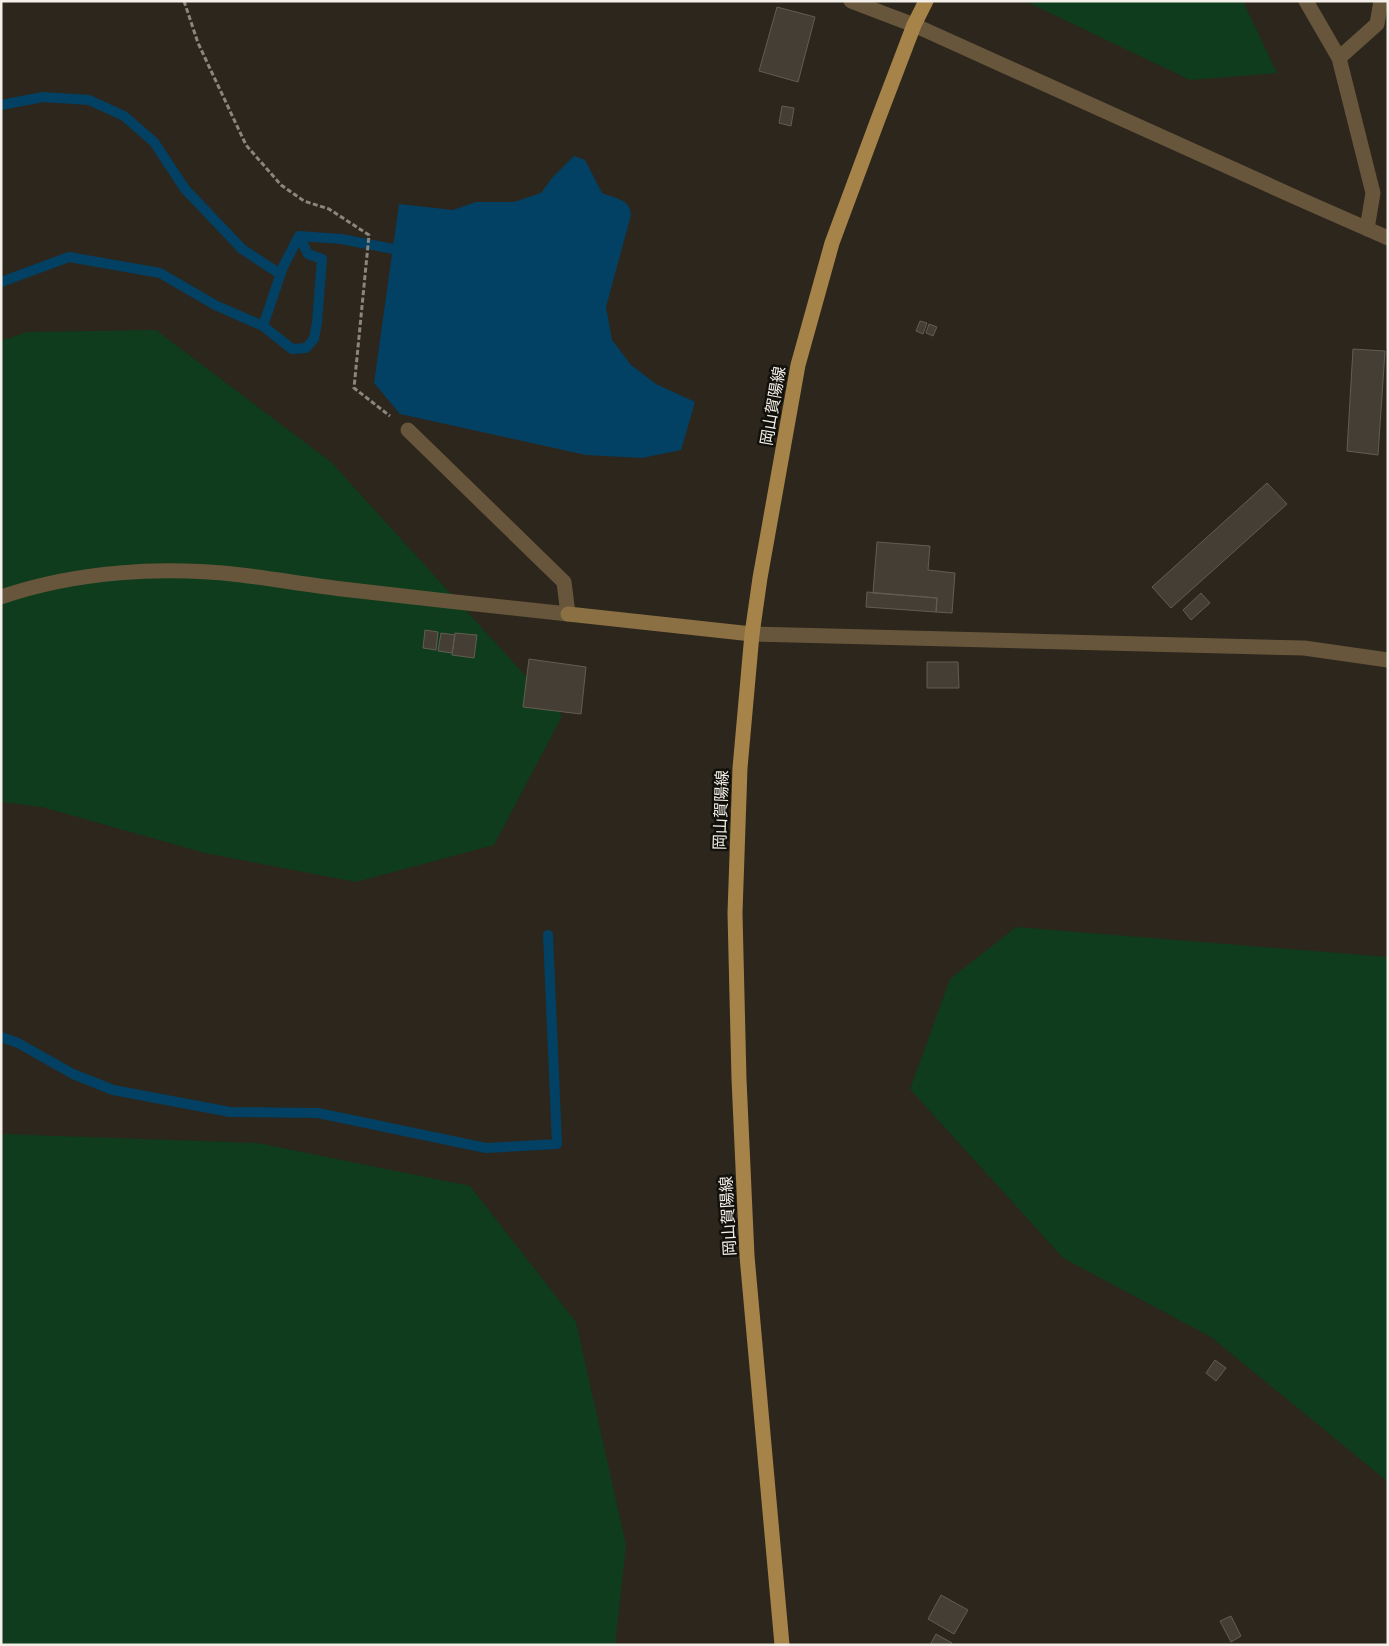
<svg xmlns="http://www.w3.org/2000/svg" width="1389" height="1646" font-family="Rubik,'Noto Sans JP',sans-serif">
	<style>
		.green { fill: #0f3c1c }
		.water { fill: #034164 }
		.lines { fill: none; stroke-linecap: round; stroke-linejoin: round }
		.stream { stroke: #034164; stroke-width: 10 }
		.building { fill: #453e34; stroke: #635d51 }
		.path { stroke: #8b867e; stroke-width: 3; stroke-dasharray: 5 2.5; stroke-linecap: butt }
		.street { stroke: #67563b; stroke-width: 15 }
		.secondary { stroke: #8b7043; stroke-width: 15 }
		.primary { stroke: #a68348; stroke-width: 15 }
		.labels { text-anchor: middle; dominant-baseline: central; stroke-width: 5; stroke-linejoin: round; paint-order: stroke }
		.street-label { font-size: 16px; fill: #f4f0e9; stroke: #12100b }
	</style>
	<rect width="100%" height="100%" fill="#2c261c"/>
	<!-- green -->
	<path class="green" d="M 1025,1 L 1243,1 L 1277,73 L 1190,80 Z
		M 156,330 L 331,462 L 562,716 L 494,845 L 356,882 L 205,853 L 42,807 L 1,802 L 1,341 L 27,332 Z
		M 1016,927 L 1388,957 L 1388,1482 L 1211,1337 L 1063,1258 L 910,1089 L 950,979 Z
		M 1,1134 L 258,1143 L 470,1186 L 576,1322 L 626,1545 L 615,1645 L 1,1645 Z"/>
	<!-- water -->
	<path class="water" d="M 574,156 L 585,160 L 602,193 C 615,199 630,198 631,215 L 606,307 L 612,340 L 631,365 L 656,384 L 695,402 L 681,450 L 642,458 L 586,455 L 400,414 L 374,383 L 399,204 L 453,210 L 476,202 L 514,202 L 541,193 L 552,178 Z"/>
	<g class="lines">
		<!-- stream -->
		<path class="stream" d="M 1,105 L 43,97 L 89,100 L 124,116 L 154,142 L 185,189 L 242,249 L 280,274
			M 1,282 L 69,257 L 160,273 L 215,305 L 263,326 L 292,349 L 306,348 L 314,339 L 317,322 L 322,259 L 308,254 L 299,236 L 341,239 L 404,251
			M 263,326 L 283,267 L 299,236
			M 1,1037 L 18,1043 L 73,1074 L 113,1090 L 230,1112 L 318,1113 L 486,1148 L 557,1144 L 548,935"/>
	</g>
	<!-- building -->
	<path class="building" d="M 777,7 L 815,17 L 798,82 L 759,71 Z
		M 782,106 L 794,108 L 791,126 L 779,123 Z
		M 920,321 L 927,323 L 923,334 L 916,331 Z
		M 929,324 L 937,327 L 933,336 L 926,333 Z
		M 1353,349 L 1385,351 L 1378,455 L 1347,451 Z
		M 1267,483 L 1287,504 L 1171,608 L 1152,587 Z
		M 877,542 L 930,546 L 928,570 L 955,573 L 952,613 L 936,612 L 937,598 L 873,593 Z
		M 867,592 L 937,598 L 936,612 L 866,607 Z
		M 1201,593 L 1210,603 L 1191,620 L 1183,610 Z
		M 425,630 L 438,632 L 436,650 L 423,648 Z
		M 441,633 L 455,635 L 452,653 L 438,651 Z
		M 455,633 L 477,635 L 474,658 L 452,655 Z
		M 529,659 L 586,667 L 581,714 L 523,707 Z
		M 927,662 L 958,662 L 959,688 L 927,688 Z
		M 1215,1360 L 1226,1368 L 1216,1381 L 1206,1373 Z
		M 941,1595 L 968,1610 L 954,1634 L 928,1619 Z
		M 1231,1616 L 1241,1636 L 1231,1642 L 1220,1621 Z
		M 936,1634 L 952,1643 L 951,1645 L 930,1645 Z"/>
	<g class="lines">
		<!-- path -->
		<path class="path" d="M 184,1 L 198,43 L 246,145 L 281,185 L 304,201 L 329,209 L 369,235 L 354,388 L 390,416"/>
		<!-- street -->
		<path class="street" d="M 851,1 L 914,25 L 1304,201 L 1388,238
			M 1306,1 L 1339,58 L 1373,193 L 1367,229
			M 1339,58 L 1377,24 L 1381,1
			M 1,597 C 77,571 162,566 241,575 C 275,579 308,585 342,589 C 417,598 493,606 568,614 L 564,582 L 408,430
			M 752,634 L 1304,648 L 1388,660"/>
		<!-- secondary -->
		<path class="secondary" d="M 568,614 L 752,634"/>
		<!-- primary -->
		<path class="primary" d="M 782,1645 L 747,1256 L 739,1079 L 735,913 L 740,768 L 752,634 L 760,578 L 798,365 L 832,243 L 877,122 L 914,25 L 926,1"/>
	</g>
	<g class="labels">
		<!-- street labels -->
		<g class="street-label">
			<text transform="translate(773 406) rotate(-80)">岡山賀陽線</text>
			<text transform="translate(721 810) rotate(-88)">岡山賀陽線</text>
			<text transform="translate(728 1216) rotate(-93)">岡山賀陽線</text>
		</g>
	</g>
	<!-- border -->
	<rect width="1389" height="1646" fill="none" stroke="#f4f0e9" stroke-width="5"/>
</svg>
